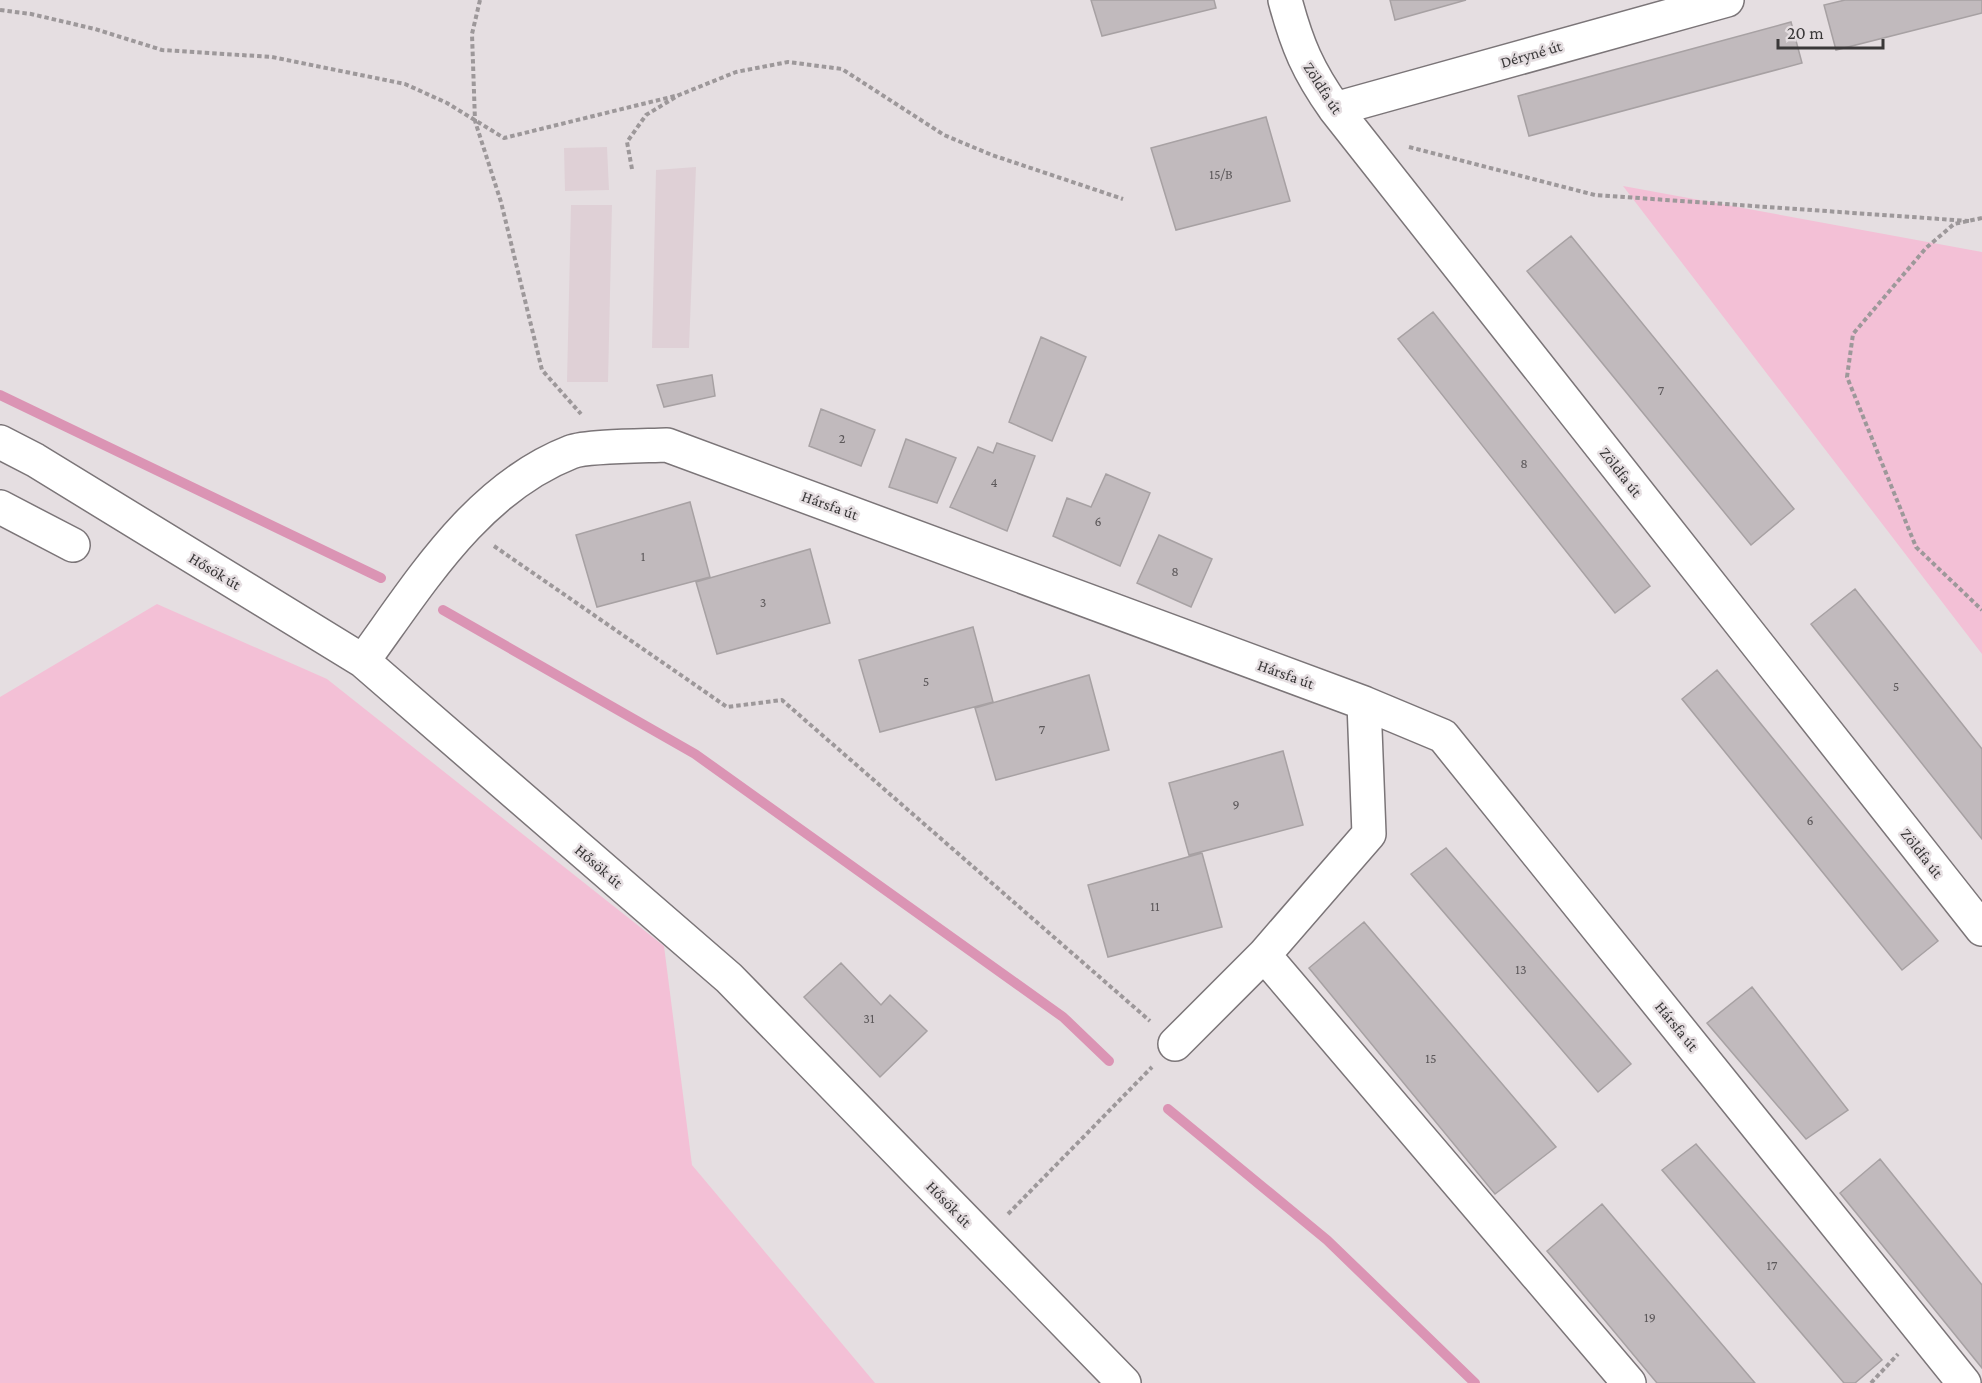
<svg xmlns="http://www.w3.org/2000/svg" width="1982" height="1383" font-family="'Crimson Pro',serif">
	<style>
		.built { fill: #dfd0d6 }
		.green { fill: #f3c0d6 }
		.lines { fill: none; stroke-linecap: round; stroke-linejoin: round }
		.stream { stroke: #db94b4; stroke-width: 10 }
		.building { fill: #c1babd; stroke: #a7a1a3; stroke-width: 1.5 }
		.minor-casing { stroke: #7b7578; stroke-width: 36 }
		.path { stroke: #9d989a; stroke-width: 4; stroke-dasharray: 4.5 3; stroke-linecap: butt }
		.minor { stroke: #fff; stroke-width: 33 }
		.labels { text-anchor: middle; dominant-baseline: central; stroke-width: 5; stroke-linejoin: round; paint-order: stroke }
		.number-label { font-size: 14px; fill: #5c585a }
		.street-label { font-size: 16px; fill: #3a3839; stroke: #e5dee1 }
	</style>
	<rect width="100%" height="100%" fill="#e5dee1"/>
	<!-- built -->
	<path class="built" d="M 607,147 L 609,190 L 565,191 L 564,148 Z
		M 696,167 L 689,348 L 652,348 L 656,170 Z
		M 571,205 L 612,205 L 608,382 L 567,382 Z"/>
	<!-- green -->
	<path class="green" d="M 1623,186 L 1982,252 L 1982,654 Z
		M 157,604 L 327,679 L 664,946 L 692,1165 L 875,1383 L 0,1383 L 0,697 Z"/>
	<g class="lines">
		<!-- stream -->
		<path class="stream" d="M 0,395 L 381,578
			M 443,610 L 695,754 L 1063,1017 L 1109,1061
			M 1168,1109 L 1327,1240 L 1475,1383"/>
	</g>
	<!-- building -->
	<path class="building" d="M 1091,0 L 1214,0 L 1216,8 L 1102,36 Z
		M 1390,0 L 1466,0 L 1395,20 Z
		M 1845,0 L 1982,0 L 1982,13 L 1836,50 L 1824,5 Z
		M 1791,22 L 1802,63 L 1529,136 L 1518,96 Z
		M 1266,117 L 1290,201 L 1176,230 L 1151,148 Z
		M 1571,236 L 1794,509 L 1751,545 L 1527,271 Z
		M 1433,312 L 1650,586 L 1615,613 L 1398,339 Z
		M 1041,337 L 1086,357 L 1052,441 L 1009,422 Z
		M 712,375 L 715,396 L 664,407 L 657,385 Z
		M 821,409 L 875,430 L 861,466 L 809,446 Z
		M 906,439 L 956,458 L 937,503 L 889,487 Z
		M 997,443 L 1035,456 L 1007,531 L 950,507 L 978,447 L 993,453 Z
		M 1106,474 L 1150,493 L 1120,566 L 1053,536 L 1067,498 L 1091,507 Z
		M 690,502 L 710,577 L 597,607 L 576,535 Z
		M 1159,535 L 1212,559 L 1191,607 L 1137,583 Z
		M 810,549 L 830,623 L 717,654 L 696,582 Z
		M 1855,589 L 1982,749 L 1982,839 L 1811,624 Z
		M 973,627 L 993,702 L 880,732 L 859,660 Z
		M 1717,670 L 1938,941 L 1902,970 L 1682,699 Z
		M 1089,675 L 1109,750 L 996,780 L 975,708 Z
		M 1283,751 L 1303,825 L 1189,855 L 1169,783 Z
		M 1446,848 L 1631,1064 L 1598,1092 L 1411,874 Z
		M 1202,853 L 1222,927 L 1108,957 L 1088,885 Z
		M 1364,922 L 1556,1147 L 1495,1194 L 1309,968 Z
		M 841,963 L 881,1005 L 890,995 L 927,1031 L 880,1077 L 804,997 Z
		M 1752,987 L 1848,1110 L 1806,1139 L 1707,1023 Z
		M 1696,1144 L 1882,1360 L 1855,1383 L 1844,1383 L 1662,1170 Z
		M 1880,1159 L 1982,1285 L 1982,1368 L 1840,1193 Z
		M 1602,1204 L 1755,1383 L 1657,1383 L 1547,1251 Z"/>
	<g class="lines">
		<defs>
			<path id="minor" d="M 1285,0 C 1297,45 1308,71 1335,109 L 1982,929
				M 1335,109 L 1727,0
				M 0,442 L 35,460 L 363,661 L 729,978 L 1124,1383
				M 0,507 L 73,545
				M 363,661 C 420,583 476,489 571,452 C 587,446 646,446 667,445 L 1364,703 L 1443,736 L 1964,1383
				M 1264,955 L 1629,1383
				M 1175,1044 L 1264,955 L 1369,834 L 1364,703"/>
		</defs>
		<!-- minor casing -->
		<use href="#minor" class="minor-casing"/>
		<!-- path -->
		<path class="path" d="M 480,0 L 472,34 L 475,121 L 501,202 L 542,370 L 581,414
			M 0,10 L 31,14 L 95,29 L 162,50 L 272,57 L 405,84 L 447,103 L 504,138 L 679,95
			M 1409,147 L 1595,195 L 1969,221
			M 632,169 L 627,142 L 646,115 L 679,95 L 736,72 L 788,62 L 842,69 L 944,135 L 992,155 L 1123,199
			M 1982,218 L 1954,224 L 1926,248 L 1853,334 L 1847,377 L 1916,547 L 1982,610
			M 494,546 L 727,707 L 782,700 L 1150,1021
			M 1008,1214 L 1152,1067
			M 1871,1383 L 1898,1354"/>
		<!-- minor -->
		<use href="#minor" class="minor"/>
	</g>
	<g class="labels">
		<!-- number labels -->
		<g class="number-label">
			<text x="1221" y="174">15/B</text>
			<text x="1661" y="390">7</text>
			<text x="842" y="438">2</text>
			<text x="1524" y="463">8</text>
			<text x="994" y="482">4</text>
			<text x="1098" y="521">6</text>
			<text x="643" y="556">1</text>
			<text x="1175" y="571">8</text>
			<text x="763" y="602">3</text>
			<text x="926" y="681">5</text>
			<text x="1896" y="686">5</text>
			<text x="1042" y="729">7</text>
			<text x="1236" y="804">9</text>
			<text x="1810" y="820">6</text>
			<text x="1155" y="906">11</text>
			<text x="1521" y="969">13</text>
			<text x="869" y="1018">31</text>
			<text x="1431" y="1058">15</text>
			<text x="1772" y="1265">17</text>
			<text x="1650" y="1317">19</text>
		</g>
		<!-- street labels -->
		<g class="street-label">
			<text transform="translate(1531 54) rotate(-16)">Déryné út</text>
			<text transform="translate(1323 88) rotate(57)">Zöldfa út</text>
			<text transform="translate(1621 472) rotate(52)">Zöldfa út</text>
			<text transform="translate(830 505) rotate(20)">Hársfa út</text>
			<text transform="translate(215 571) rotate(31)">Hősök út</text>
			<text transform="translate(1286 674) rotate(20)">Hársfa út</text>
			<text transform="translate(1922 853) rotate(52)">Zöldfa út</text>
			<text transform="translate(599 866) rotate(41)">Hősök út</text>
			<text transform="translate(1677 1026) rotate(51)">Hársfa út</text>
			<text transform="translate(949 1204) rotate(46)">Hősök út</text>
		</g>
	</g>
	<!-- scale -->
	<path d="M1778 39v9h105v-9" fill="none" stroke="#3a3839" stroke-width="3"/>
	<text x="1787" y="39" font-size="18" fill="#3a3839" stroke="#e5dee1" stroke-width="4.5" paint-order="stroke">20 m</text>
</svg>
